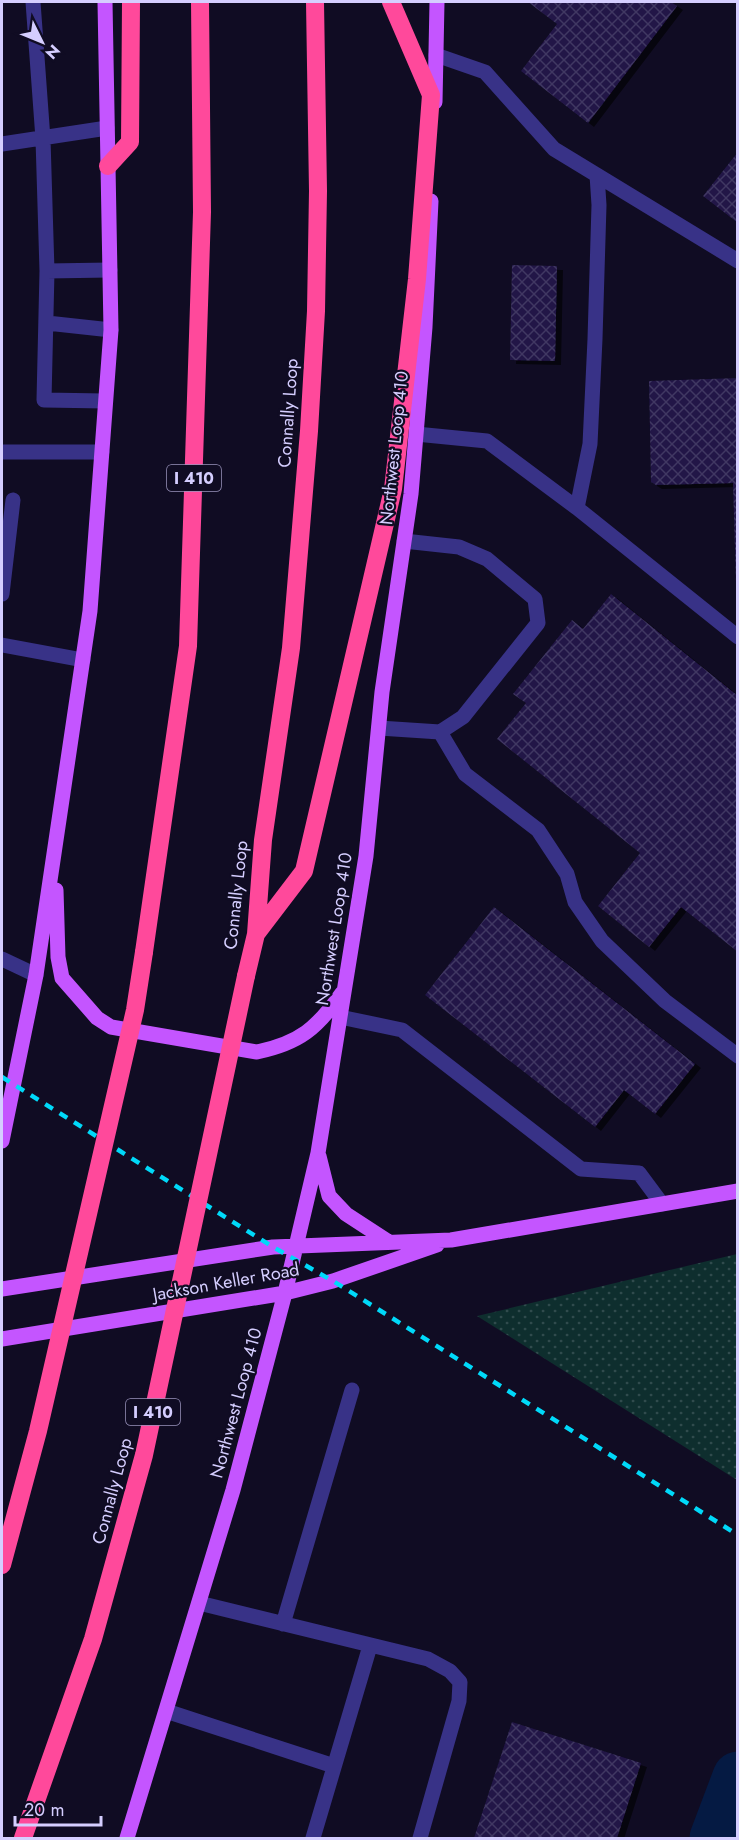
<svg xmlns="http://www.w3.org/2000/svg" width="739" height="1840" font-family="Jost,sans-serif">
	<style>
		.grass { fill: url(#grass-dots) }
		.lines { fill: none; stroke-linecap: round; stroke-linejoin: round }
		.river { stroke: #051a43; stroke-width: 51 }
		.building { fill: url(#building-cross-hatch); filter: url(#shadow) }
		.minor { stroke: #383287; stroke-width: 15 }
		.major { stroke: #c455ff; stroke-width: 15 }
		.highway { stroke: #ff499b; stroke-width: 18 }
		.rail { stroke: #00d9f9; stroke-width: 4.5; stroke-dasharray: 9 8; stroke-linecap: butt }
		.highway-bridge { stroke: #ff499b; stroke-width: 18 }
		.labels { text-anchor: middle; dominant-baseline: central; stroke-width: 4.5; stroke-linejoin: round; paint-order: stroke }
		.shield { fill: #100c23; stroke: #9a94bd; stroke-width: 1.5 }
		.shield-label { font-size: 16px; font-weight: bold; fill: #d5ceff }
		.street-label { font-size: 18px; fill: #d5ceff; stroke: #100c23 }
	</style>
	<defs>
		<pattern id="grass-dots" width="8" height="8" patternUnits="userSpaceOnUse" patternTransform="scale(1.5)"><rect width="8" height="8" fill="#0e2e2e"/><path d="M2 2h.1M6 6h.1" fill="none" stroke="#304b4d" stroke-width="1.8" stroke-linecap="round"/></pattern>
		<pattern id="building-cross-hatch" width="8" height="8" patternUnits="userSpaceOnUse" patternTransform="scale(1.5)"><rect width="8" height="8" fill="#211646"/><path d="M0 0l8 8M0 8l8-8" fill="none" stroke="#403762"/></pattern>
		<filter id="shadow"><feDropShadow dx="6" dy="4" stdDeviation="0" flood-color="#0009"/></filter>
	</defs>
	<rect width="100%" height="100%" fill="#100c23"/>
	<!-- grass -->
	<path class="grass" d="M 737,1254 L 737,1480 L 477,1316 Z"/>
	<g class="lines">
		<!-- river -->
		<path class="river" d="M 715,1838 L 738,1777"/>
	</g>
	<!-- building -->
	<path class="building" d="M 528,2 L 671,2 L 677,6 L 588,123 L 521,71 L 557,24 Z
		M 738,152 L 738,223 L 703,196 Z
		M 512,265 L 557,266 L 555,361 L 510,360 Z
		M 738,378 L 738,583 L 736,583 L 733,483 L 656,485 L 651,482 L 649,381 Z
		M 611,594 L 738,696 L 738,952 L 681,907 L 649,947 L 598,906 L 640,853 L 497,739 L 526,703 L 513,694 L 572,620 L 583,629 Z
		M 494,907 L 695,1064 L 655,1114 L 624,1090 L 595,1127 L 425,995 Z
		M 512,1722 L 641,1763 L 617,1838 L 474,1838 Z"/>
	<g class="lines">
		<!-- minor -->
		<path class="minor" d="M 33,2 L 43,139 L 47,271 L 44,400 L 105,401
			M 436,55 L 485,72 L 554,149 L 738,261
			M 2,144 L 107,128
			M 47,271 L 110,270
			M 47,323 L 111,330
			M 416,434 L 487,441 L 577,508 L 738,637
			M 2,452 L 102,452
			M 577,508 L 590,444 L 595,339 L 599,205 L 597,175
			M 2,594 L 13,500
			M 2,645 L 83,660
			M 379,728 L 440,732 L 463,717 L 538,623 L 535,599 L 487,559 L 459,547 L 404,541
			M 440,732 L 465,774 L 538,830 L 567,874 L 575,902 L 602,941 L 665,1001 L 738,1056
			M 2,959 L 36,975
			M 340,1017 L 402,1030 L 581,1169 L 639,1173 L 662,1204
			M 199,1603 L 428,1659 L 450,1671 L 460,1682 L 459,1701 L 420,1838
			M 283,1624 L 352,1390
			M 166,1711 L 334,1766
			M 313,1838 L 370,1646"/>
		<!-- major -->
		<path class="major" d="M 435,102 L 437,2
			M 56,890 L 58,957 L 62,978 L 97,1018 L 111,1027 L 257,1052 C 300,1043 317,1028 342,993
			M 2,1141 L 36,975 L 90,611 L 111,330 L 105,2
			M 319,1156 L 329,1196 L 346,1214 L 389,1242
			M 2,1289 L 273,1247 L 451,1240 L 738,1191
			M 2,1339 L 285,1293 L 333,1281 L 437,1245
			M 127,1838 L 233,1490 L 285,1293 L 318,1153 L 366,856 L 382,692 L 411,494 L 425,327 L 431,201"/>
		<!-- highway -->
		<path class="highway" d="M 108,166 L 130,142 L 131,2
			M 256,934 L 304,871 L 393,489 L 417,279 L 431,95 L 391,2
			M 144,952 L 188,646 L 202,212 L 200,2
			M 246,976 L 256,934 L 263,840 L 291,648 L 309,431 L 316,311 L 318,191 L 315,2"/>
		<!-- rail -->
		<path class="rail" d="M 2,1077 L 273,1247 L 333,1281 L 738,1535"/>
		<!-- highway-bridge -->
		<path class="highway-bridge" d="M 2,1565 L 38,1431 L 135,1010 L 144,952
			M 23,1838 L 93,1639 L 144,1455 L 246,976"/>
	</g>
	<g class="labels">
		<!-- shield labels -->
		<g class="shield">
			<rect x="167" y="465" width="54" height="26" rx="4.5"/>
			<rect x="126" y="1399" width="54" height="26" rx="4.5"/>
		</g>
		<g class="shield-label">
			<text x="194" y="478">I 410</text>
			<text x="153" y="1412">I 410</text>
		</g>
		<!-- street labels -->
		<g class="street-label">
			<text transform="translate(288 413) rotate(-86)">Connally Loop</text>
			<text transform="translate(394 448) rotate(-84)">Northwest Loop 410</text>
			<text transform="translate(236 895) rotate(-84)">Connally Loop</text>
			<text transform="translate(334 929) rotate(-81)">Northwest Loop 410</text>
			<text transform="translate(226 1282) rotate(-10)">Jackson Keller Road</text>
			<text transform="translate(236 1403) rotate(-75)">Northwest Loop 410</text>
			<text transform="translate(112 1491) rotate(-75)">Connally Loop</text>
		</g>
	</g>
	<!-- border -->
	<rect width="739" height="1840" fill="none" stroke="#d5ceff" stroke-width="6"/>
	<!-- north arrow -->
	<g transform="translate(42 42) rotate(133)" stroke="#100c23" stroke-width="4.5" paint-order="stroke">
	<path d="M0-4.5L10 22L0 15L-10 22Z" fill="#d5ceff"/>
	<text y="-9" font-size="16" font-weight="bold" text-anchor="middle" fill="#d5ceff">N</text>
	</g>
	<!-- scale -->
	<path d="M15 1816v9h86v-9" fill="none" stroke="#d5ceff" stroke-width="3"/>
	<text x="24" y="1816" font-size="18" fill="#d5ceff" stroke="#100c23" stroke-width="4.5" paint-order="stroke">20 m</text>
</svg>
